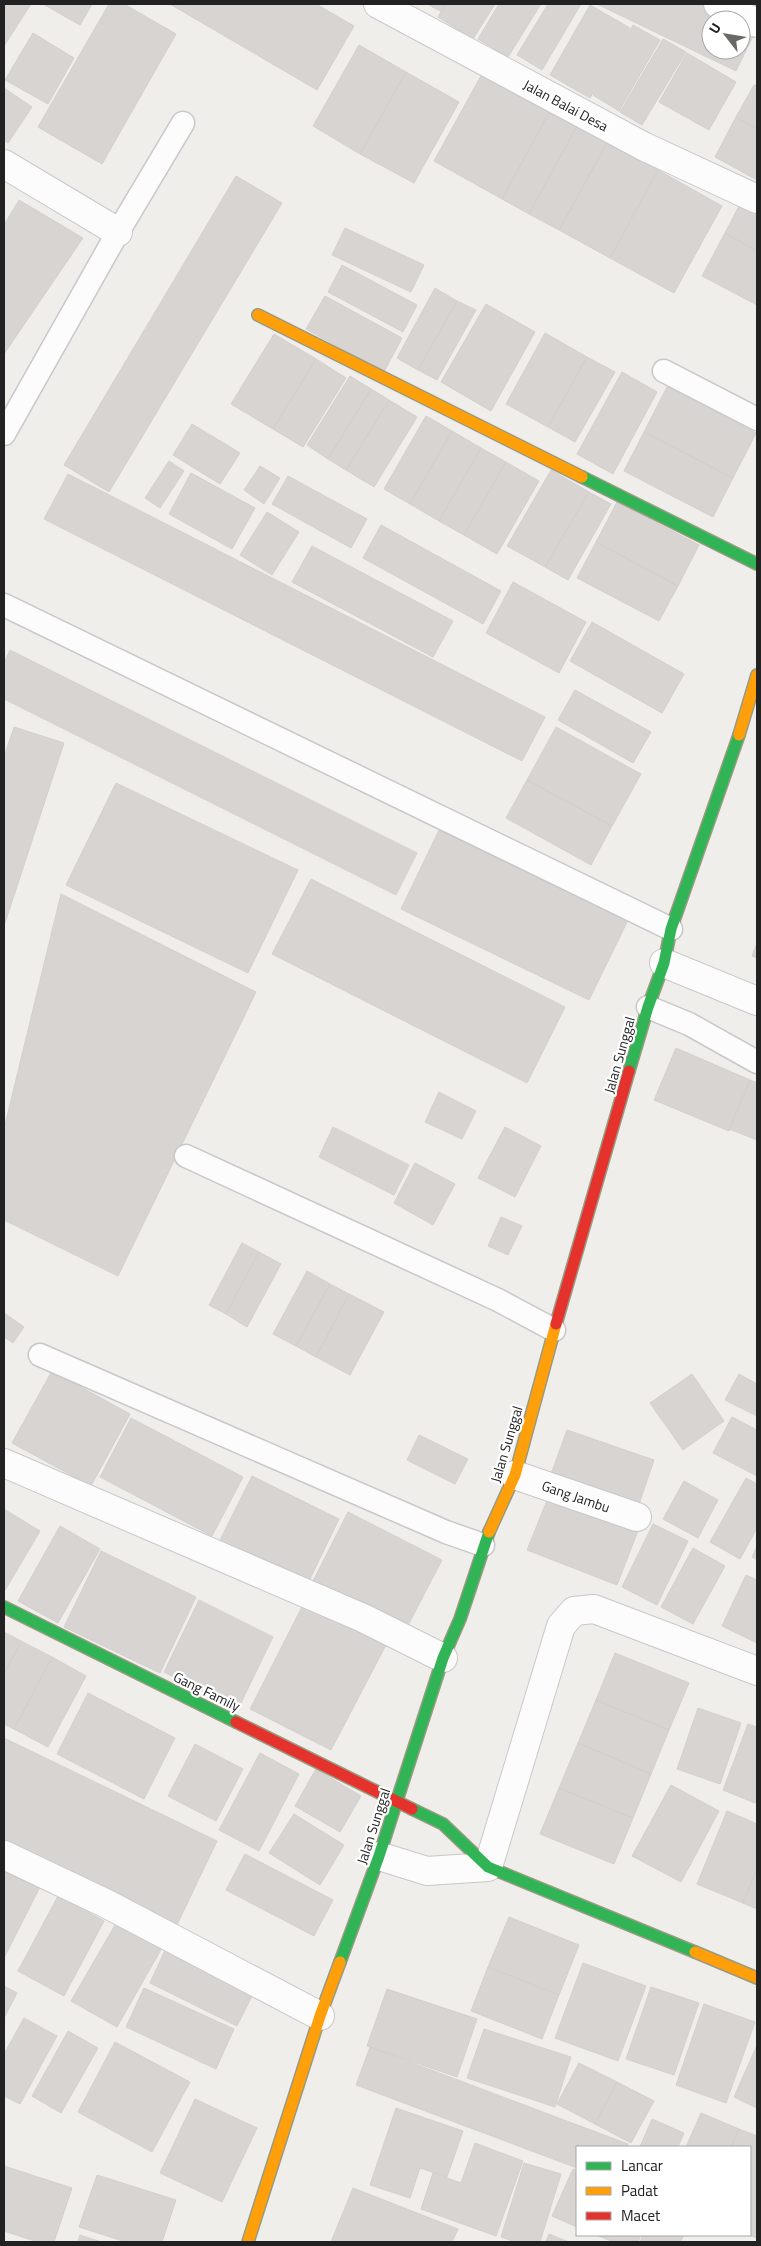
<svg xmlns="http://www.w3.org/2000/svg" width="761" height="2246" font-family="'Titillium Web',sans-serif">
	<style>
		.building { fill: #d7d4d2; stroke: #d3d0cc; fill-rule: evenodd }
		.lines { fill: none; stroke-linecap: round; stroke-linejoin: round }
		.lane-casing { stroke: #c9c8c7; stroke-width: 25 }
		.street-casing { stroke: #c9c8c7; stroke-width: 30 }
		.fast-casing { stroke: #999a82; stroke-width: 14 }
		.slow-casing { stroke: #999a82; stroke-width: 14 }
		.jam-casing { stroke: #999a82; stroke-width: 14 }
		.lane { stroke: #fdfcfc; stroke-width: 22 }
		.street { stroke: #fdfcfc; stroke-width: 28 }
		.fast { stroke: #30b455; stroke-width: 11 }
		.slow { stroke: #ff9f0a; stroke-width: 11 }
		.jam { stroke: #e5322d; stroke-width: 11 }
		.labels { text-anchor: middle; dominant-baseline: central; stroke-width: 4.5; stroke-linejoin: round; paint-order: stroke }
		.street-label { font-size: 14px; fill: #222; stroke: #fff }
	</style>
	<rect width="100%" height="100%" fill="#f0eeeb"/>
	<!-- building -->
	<path class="building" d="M 4,4 L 31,4 L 4,46 Z
		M 43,4 L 92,4 L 80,25 Z
		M 109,4 L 124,4 L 176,34 L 102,164 L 38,127 Z
		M 170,4 L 316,4 L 354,26 L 317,90 Z
		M 427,4 L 446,4 L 442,12 Z
		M 446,4 L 495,4 L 473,39 L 438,17 Z
		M 499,4 L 541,4 L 508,57 L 478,39 Z
		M 548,4 L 581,4 L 542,70 L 517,55 Z
		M 597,4 L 708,4 L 757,28 L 736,71 ZM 711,20 L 741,20 L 741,50 L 711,50 Z
		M 590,5 L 630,28 L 590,98 L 550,75 Z
		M 633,25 L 660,40 L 619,111 L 593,95 Z
		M 33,33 L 74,58 L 48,104 L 5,80 Z
		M 663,39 L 686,52 L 642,125 L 620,112 Z
		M 359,45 L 406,72 L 360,154 L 313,126 Z
		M 687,53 L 736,82 L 709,130 L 659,102 Z
		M 406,72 L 459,102 L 414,183 L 360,154 Z
		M 482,74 L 550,111 L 502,199 L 434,161 Z
		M 754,85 L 757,86 L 757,129 L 736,117 Z
		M 4,88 L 32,107 L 8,143 L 4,140 Z
		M 550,111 L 577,126 L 529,214 L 502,199 Z
		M 736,117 L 757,129 L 757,180 L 715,157 Z
		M 577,126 L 607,143 L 559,230 L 529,214 Z
		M 607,143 L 658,170 L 610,258 L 559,230 Z
		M 658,170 L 722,206 L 674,293 L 610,258 Z
		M 236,176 L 282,203 L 109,492 L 64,465 Z
		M 19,200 L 83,238 L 4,354 L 4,225 Z
		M 742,200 L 757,208 L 757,251 L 725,233 Z
		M 345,228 L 424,265 L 411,292 L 332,255 Z
		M 725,233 L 757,251 L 757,305 L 702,276 Z
		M 342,265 L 417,305 L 403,332 L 328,292 Z
		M 435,288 L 457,301 L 418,370 L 397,358 Z
		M 325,296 L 402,338 L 384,372 L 306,329 Z
		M 457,301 L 476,310 L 437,380 L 418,370 Z
		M 486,304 L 535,332 L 491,411 L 441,382 Z
		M 545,333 L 587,357 L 548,427 L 506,404 Z
		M 274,334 L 316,359 L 273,429 L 231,404 Z
		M 587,357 L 615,372 L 575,442 L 548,427 Z
		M 316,359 L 346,378 L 303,447 L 273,429 Z
		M 622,372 L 657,392 L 613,474 L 577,454 Z
		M 350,376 L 371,389 L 328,459 L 307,445 Z
		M 667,387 L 756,433 L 733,478 L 644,432 Z
		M 371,389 L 389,400 L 346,470 L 328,459 Z
		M 389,400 L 417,417 L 374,487 L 346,470 Z
		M 426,416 L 452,431 L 410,504 L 384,489 Z
		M 192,424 L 240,453 L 220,484 L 173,455 Z
		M 452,431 L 481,448 L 439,521 L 410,504 Z
		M 644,432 L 733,478 L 713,517 L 624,471 Z
		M 481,448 L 506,462 L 464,535 L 439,521 Z
		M 169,461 L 184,471 L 160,508 L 145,498 Z
		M 506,462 L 539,481 L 497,554 L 464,535 Z
		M 260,466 L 280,478 L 264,504 L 244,490 Z
		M 551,470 L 589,492 L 545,567 L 507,546 Z
		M 191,473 L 255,508 L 232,549 L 169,514 Z
		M 68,474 L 545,717 L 522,761 L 44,519 Z
		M 288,476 L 367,519 L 351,548 L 272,504 Z
		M 589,492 L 611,504 L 568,580 L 545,567 Z
		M 617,502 L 699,545 L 678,586 L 596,542 Z
		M 267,512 L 299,532 L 272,575 L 240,555 Z
		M 381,525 L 501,591 L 483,624 L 363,558 Z
		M 596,542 L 678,586 L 659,621 L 577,578 Z
		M 312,546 L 453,621 L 433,657 L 292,582 Z
		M 513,582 L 586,622 L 559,673 L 486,633 Z
		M 592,622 L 684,674 L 662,713 L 570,661 Z
		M 10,650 L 417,853 L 396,895 L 4,699 L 4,663 Z
		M 575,690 L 651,732 L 633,763 L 558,720 Z
		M 14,727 L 64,743 L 4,926 L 4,757 Z
		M 556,727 L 641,774 L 612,826 L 527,780 Z
		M 527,780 L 612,826 L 591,865 L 506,818 Z
		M 116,783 L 298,870 L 248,973 L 66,885 Z
		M 442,824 L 631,914 L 589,1000 L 401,909 Z
		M 311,879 L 565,1007 L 527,1083 L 272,954 Z
		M 61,894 L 256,992 L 118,1276 L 4,1220 L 4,1129 Z
		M 757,943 L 757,958 L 752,956 Z
		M 676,1048 L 750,1080 L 729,1131 L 654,1100 Z
		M 750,1080 L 757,1083 L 757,1140 L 729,1129 Z
		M 439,1092 L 476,1111 L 462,1139 L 425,1122 Z
		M 333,1127 L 409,1165 L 394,1195 L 319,1157 Z
		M 505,1127 L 541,1146 L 515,1197 L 478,1178 Z
		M 415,1163 L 455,1184 L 433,1225 L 394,1203 Z
		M 501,1217 L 522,1226 L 508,1255 L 488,1246 Z
		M 242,1243 L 259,1252 L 226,1314 L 209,1305 Z
		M 259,1252 L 281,1264 L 247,1327 L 226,1314 Z
		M 307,1271 L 330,1284 L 296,1346 L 273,1334 Z
		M 330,1284 L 349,1294 L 316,1357 L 296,1346 Z
		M 349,1294 L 384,1312 L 350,1375 L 316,1357 Z
		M 4,1313 L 24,1327 L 13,1343 L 4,1337 Z
		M 52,1371 L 130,1414 L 91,1486 L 12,1443 Z
		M 692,1374 L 724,1421 L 683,1450 L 650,1403 Z
		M 739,1374 L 757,1384 L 757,1416 L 725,1400 Z
		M 732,1417 L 757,1430 L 757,1476 L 713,1453 Z
		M 131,1418 L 243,1477 L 212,1536 L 100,1477 Z
		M 567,1430 L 654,1460 L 638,1507 L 550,1477 Z
		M 419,1435 L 468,1459 L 455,1484 L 407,1460 Z
		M 252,1476 L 339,1519 L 308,1583 L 220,1540 Z
		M 746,1478 L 757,1484 L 757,1528 L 740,1559 L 710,1542 Z
		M 684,1481 L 718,1500 L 698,1538 L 663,1519 Z
		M 550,1493 L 639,1528 L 617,1585 L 527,1550 Z
		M 4,1509 L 40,1531 L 4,1592 Z
		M 348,1512 L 442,1560 L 405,1631 L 312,1583 Z
		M 653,1524 L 688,1541 L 657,1605 L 622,1587 Z
		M 60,1526 L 100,1549 L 58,1623 L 18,1601 Z
		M 757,1546 L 757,1560 L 752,1557 Z
		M 693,1548 L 725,1566 L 693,1624 L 661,1607 Z
		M 101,1551 L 196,1597 L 160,1673 L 64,1627 Z
		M 746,1575 L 757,1580 L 757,1643 L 722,1626 Z
		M 199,1600 L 273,1637 L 238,1709 L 164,1672 Z
		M 304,1603 L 386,1645 L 331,1750 L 250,1709 Z
		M 4,1632 L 21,1641 L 4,1674 Z
		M 21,1641 L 52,1657 L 14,1729 L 4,1724 L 4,1674 Z
		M 615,1653 L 689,1683 L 669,1730 L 596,1700 Z
		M 52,1657 L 86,1676 L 48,1747 L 14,1729 Z
		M 88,1693 L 175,1738 L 144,1799 L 57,1754 Z
		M 596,1700 L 669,1730 L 651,1774 L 578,1743 Z
		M 698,1708 L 741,1723 L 720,1784 L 677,1769 Z
		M 748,1724 L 757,1727 L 757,1798 L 755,1803 L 723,1790 Z
		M 4,1738 L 217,1841 L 174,1931 L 4,1848 Z
		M 578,1743 L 651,1774 L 633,1818 L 559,1788 Z
		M 195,1744 L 243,1769 L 216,1821 L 168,1796 Z
		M 260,1753 L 299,1774 L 259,1851 L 219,1830 Z
		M 316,1769 L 361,1796 L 340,1832 L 295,1806 Z
		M 671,1785 L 719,1811 L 681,1882 L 632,1856 Z
		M 559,1788 L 633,1818 L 614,1864 L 540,1834 Z
		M 727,1811 L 757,1824 L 757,1869 L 743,1903 L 697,1884 Z
		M 294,1814 L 344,1845 L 320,1885 L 269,1853 Z
		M 245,1854 L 333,1900 L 314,1936 L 226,1890 Z
		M 4,1866 L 41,1885 L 4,1958 Z
		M 757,1869 L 757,1909 L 743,1903 Z
		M 58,1896 L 104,1921 L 64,1996 L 18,1971 Z
		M 509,1917 L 579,1945 L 559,1995 L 488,1967 Z
		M 118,1920 L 163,1946 L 117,2027 L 71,2001 Z
		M 166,1948 L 255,1990 L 237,2026 L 150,1983 Z
		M 583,1963 L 646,1986 L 618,2061 L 555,2038 Z
		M 488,1967 L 559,1995 L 542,2039 L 471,2011 Z
		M 4,1986 L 17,1993 L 4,2018 Z
		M 651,1987 L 699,2003 L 674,2075 L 626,2059 Z
		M 144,1988 L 234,2029 L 216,2069 L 126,2027 Z
		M 387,1989 L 477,2019 L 457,2077 L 367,2046 Z
		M 704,2004 L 755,2022 L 726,2103 L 676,2085 Z
		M 24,2018 L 57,2036 L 20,2104 L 4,2096 L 4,2054 Z
		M 484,2029 L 571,2057 L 555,2107 L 467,2078 Z
		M 68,2031 L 98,2048 L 61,2113 L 32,2096 Z
		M 115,2042 L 190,2082 L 152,2152 L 78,2112 Z
		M 757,2045 L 757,2108 L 734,2097 Z
		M 370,2047 L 628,2144 L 627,2147 L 577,2147 L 577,2168 L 356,2085 Z
		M 579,2063 L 617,2082 L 595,2124 L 557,2104 Z
		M 617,2082 L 654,2101 L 631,2143 L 595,2124 Z
		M 195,2099 L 257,2128 L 222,2202 L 160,2173 Z
		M 396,2108 L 463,2131 L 447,2177 L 420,2168 L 410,2198 L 370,2185 Z
		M 701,2113 L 739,2129 L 731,2147 L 686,2147 Z
		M 652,2119 L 684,2133 L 678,2147 L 640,2147 Z
		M 739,2129 L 757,2136 L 757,2238 L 749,2235 L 750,2147 L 731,2147 Z
		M 475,2143 L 523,2161 L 496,2236 L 421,2209 L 433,2173 L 461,2183 Z
		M 524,2163 L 561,2174 L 540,2242 L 516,2242 L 501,2237 Z
		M 4,2166 L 72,2188 L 54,2242 L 38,2242 L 4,2231 Z
		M 573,2169 L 577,2171 L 577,2227 L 552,2216 Z
		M 97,2175 L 176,2200 L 162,2242 L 126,2242 L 79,2227 Z
		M 353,2188 L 458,2229 L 452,2242 L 331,2242 Z
		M 549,2234 L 569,2242 L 546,2242 Z
		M 80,2235 L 101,2242 L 78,2242 Z
		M 596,2235 L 641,2235 L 638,2242 L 614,2242 Z
		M 643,2235 L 684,2235 L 680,2242 L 640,2242 Z"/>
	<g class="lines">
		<defs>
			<path id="lane" d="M 664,371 L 757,419
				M 4,434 L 118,232 L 183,123
				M 4,605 L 671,929
				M 648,1007 L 689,1024 L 757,1062
				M 186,1156 L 498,1300 L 554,1330
				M 40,1355 L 446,1532 L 483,1545"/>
			<path id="street" d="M 378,4 L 643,146 L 757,199
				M 718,4 L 757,23
				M 4,164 L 118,232
				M 664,963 L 757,1001
				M 4,1463 L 363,1618 L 443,1658
				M 515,1475 L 637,1517
				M 4,1855 L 107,1904 L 320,2016
				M 379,1856 L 427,1871 L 488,1867 L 561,1626 L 574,1611 L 594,1609 L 757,1671"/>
			<path id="fast" d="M 582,477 L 757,564
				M 629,1071 L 648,1007 L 664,963 L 671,929 L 739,735
				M 4,1607 L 236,1722
				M 412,1809 L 443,1824 L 488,1867 L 695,1952
				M 340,1962 L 379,1856 L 443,1658 L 460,1619 L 489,1532"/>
			<path id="slow" d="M 258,315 L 582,477
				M 739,735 L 757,675
				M 489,1532 L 515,1475 L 556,1324
				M 695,1952 L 757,1978
				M 248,2242 L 320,2016 L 340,1962"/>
			<path id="jam" d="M 556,1324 L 629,1071
				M 236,1722 L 412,1809"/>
		</defs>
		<!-- lane casing -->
		<use href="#lane" class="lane-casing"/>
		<!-- street casing -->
		<use href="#street" class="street-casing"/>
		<!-- fast casing -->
		<use href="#fast" class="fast-casing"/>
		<!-- slow casing -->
		<use href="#slow" class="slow-casing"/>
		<!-- jam casing -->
		<use href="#jam" class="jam-casing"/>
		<!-- lane -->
		<use href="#lane" class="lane"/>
		<!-- street -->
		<use href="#street" class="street"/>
		<!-- fast -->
		<use href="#fast" class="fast"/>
		<!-- slow -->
		<use href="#slow" class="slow"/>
		<!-- jam -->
		<use href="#jam" class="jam"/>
	</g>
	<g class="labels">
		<!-- street labels -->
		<g class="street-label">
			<text transform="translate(566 105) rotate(28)">Jalan Balai Desa</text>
			<text transform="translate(619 1055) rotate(-74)">Jalan Sunggal</text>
			<text transform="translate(506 1444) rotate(-73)">Jalan Sunggal</text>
			<text transform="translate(576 1496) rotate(19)">Gang Jambu</text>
			<text transform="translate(207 1691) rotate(26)">Gang Family</text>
			<text transform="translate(373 1826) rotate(-72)">Jalan Sunggal</text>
		</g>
	</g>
	<!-- border -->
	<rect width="761" height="2246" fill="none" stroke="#222222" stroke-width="10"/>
	<!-- legend -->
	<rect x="576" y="2146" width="175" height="90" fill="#ffffff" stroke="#a7a7a7"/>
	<rect x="586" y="2162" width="25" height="8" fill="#30b455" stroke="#a7a7a7"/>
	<text x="621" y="2171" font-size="15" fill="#222222">Lancar</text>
	<rect x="586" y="2187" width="25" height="8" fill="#ff9f0a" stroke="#a7a7a7"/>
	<text x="621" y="2196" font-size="15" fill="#222222">Padat</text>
	<rect x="586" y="2212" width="25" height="8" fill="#e5322d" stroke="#a7a7a7"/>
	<text x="621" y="2221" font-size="15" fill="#222222">Macet</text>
	<!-- north arrow -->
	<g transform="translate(726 35) rotate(301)"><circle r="24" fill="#ffffff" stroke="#a7a7a7"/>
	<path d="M0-4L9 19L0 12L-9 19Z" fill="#6a6968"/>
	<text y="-8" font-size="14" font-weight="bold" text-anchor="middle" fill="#222222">U</text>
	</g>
</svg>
